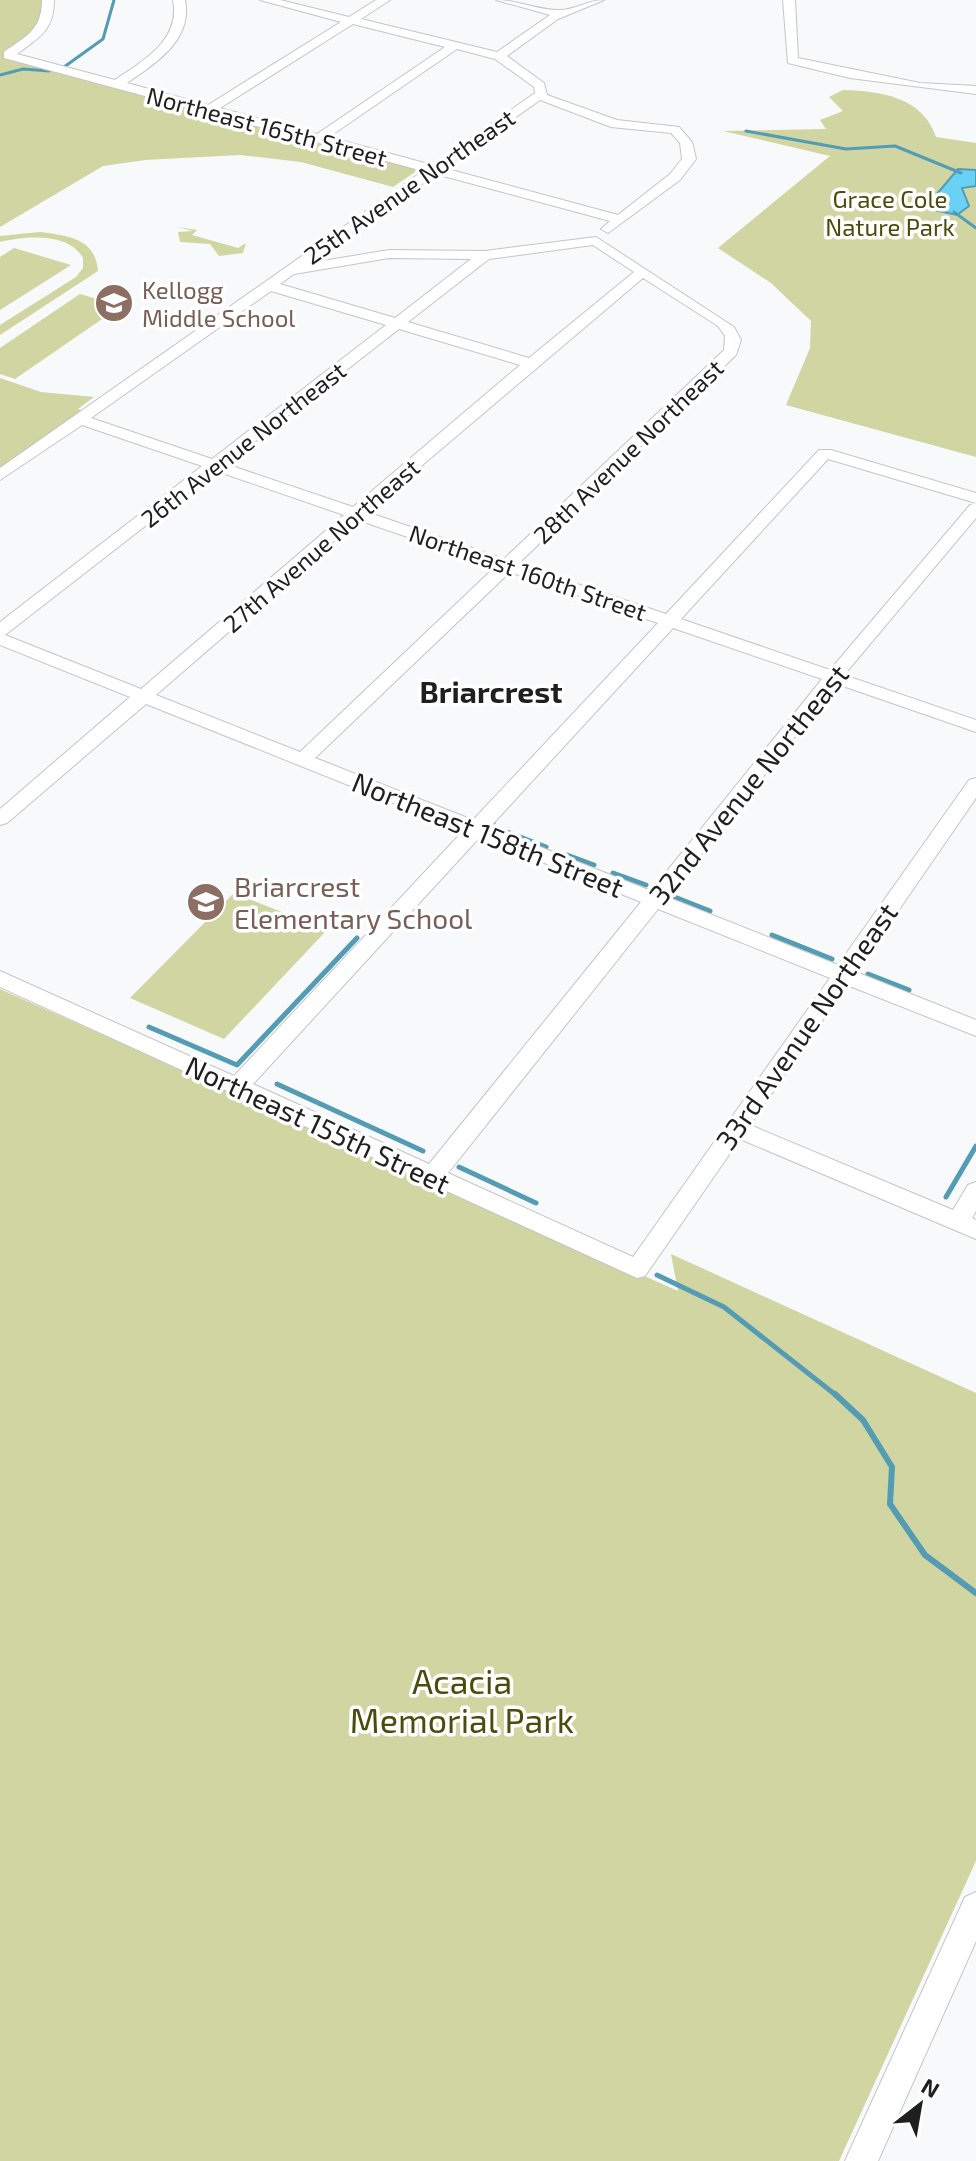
<svg xmlns="http://www.w3.org/2000/svg" width="976" height="2161" font-family="'Exo 2',sans-serif">
	<style>
		.green { fill: #d1d5a1 }
		.water { fill: #69d1f3; stroke: #539cb4; stroke-width: 2 }
		.lines { fill: none; stroke-linecap: round; stroke-linejoin: round }
		.stream-far2 { stroke: #539cb4; stroke-width: 3 }
		.stream-far1 { stroke: #539cb4; stroke-width: 5 }
		.stream { stroke: #539cb4; stroke-width: 6 }
		.minor-casing { stroke: #c4c5c6; stroke-width: 2 }
		.minor { fill: #fff; fill-rule: evenodd }
		.labels { text-anchor: middle; dominant-baseline: central; stroke-width: 7; stroke-linejoin: round; paint-order: stroke }
		.far-street-label { font-size: 24px; fill: #1f1f20; stroke: #fff }
		.far-park-label { font-size: 24px; fill: #494c0a; stroke: #fff }
		.far-education-label { font-size: 24px; fill: #785e54; stroke: #fff; text-anchor: start }
		.street-label { font-size: 28px; fill: #1f1f20; stroke: #fff }
		.education-label { font-size: 28px; fill: #785e54; stroke: #fff; text-anchor: start }
		.neighbourhood-label { font-size: 30px; font-weight: bold; fill: #1f1f20; stroke: #fff }
		.near-park-label { font-size: 34px; fill: #494c0a; stroke: #fff }
	</style>
	<rect width="100%" height="100%" fill="#f8f9fa"/>
	<!-- green -->
	<path class="green" d="M 0,0 L 48,0 L 48,20 L 10,55 L 418,170 L 393,187 L 301,162 L 240,155 L 145,160 L 103,166 L 0,227 Z
		M 843,90 C 880,91 923,97 936,137 L 976,143 L 976,457 L 786,405 L 810,348 L 811,321 L 771,283 L 718,248 L 830,156 L 723,131 L 826,129 L 820,120 L 843,111 L 829,97 Z
		M 177,227 L 197,230 L 192,235 L 238,248 L 246,243 L 243,253 L 219,256 L 210,244 L 180,242 L 178,232 L 193,231 Z
		M 40,232 C 69,236 95,238 98,271 L 0,335 L 0,325 L 76,277 L 83,268 L 83,258 C 68,232 26,236 0,242 L 0,236 Z
		M 14,248 L 71,265 L 0,310 L 0,257 Z
		M 80,294 L 121,306 L 15,379 L 0,374 L 0,348 Z
		M 0,378 L 41,392 L 94,397 L 78,409 L 88,413 L 0,474 Z
		M 234,893 L 327,930 L 224,1039 L 130,998 Z
		M 0,989 L 678,1291 L 671,1254 L 976,1393 L 976,1861 L 839,2161 L 0,2161 Z"/>
	<!-- water -->
	<path class="water" d="M 958,169 L 976,170 L 976,186 L 962,188 L 969,206 L 957,215 L 925,208 Z"/>
	<g class="lines">
		<!-- stream-far2 -->
		<path class="stream-far2" d="M 64,67 L 103,39 L 114,0
			M 0,75 L 23,69 L 49,71
			M 746,131 L 846,149 L 895,146 L 961,173
			M 954,212 L 976,228"/>
		<!-- stream-far1 -->
		<path class="stream-far1" d="M 493,823 L 491,826 L 546,847
			M 567,855 L 594,865
			M 613,873 L 646,885
			M 672,896 L 710,911
			M 772,935 L 832,959
			M 868,974 L 909,990
			M 149,1027 L 237,1065 L 357,938
			M 277,1084 L 423,1151
			M 459,1167 L 536,1203
			M 946,1197 L 976,1146
			M 657,1275 L 724,1307 L 837,1396"/>
		<!-- stream -->
		<path class="stream" d="M 835,1394 L 863,1420 L 892,1467 L 890,1504 L 925,1555 L 976,1593"/>
		<defs>
			<path id="minor" d="M 42,0 L 54,0 C 54,30 40,37 17,54 L 115,80 C 144,60 181,40 173,0 L 185,0 C 193,40 156,63 127,83 L 208,105 L 341,22 L 260,0 L 280,0 L 349,17 L 376,0 L 390,0 L 361,19 L 497,52 L 550,15 L 496,0 C 518,0 541,11 560,10 C 575,10 588,0 604,0 L 558,19 L 507,56 L 544,83 L 547,95 L 617,120 L 679,127 L 692,142 L 696,159 L 680,180 L 608,233 L 601,229 L 610,221 L 436,174 L 310,263 L 389,250 L 485,251 L 596,237 L 734,327 L 741,340 L 736,355 L 518,564 L 666,614 L 819,450 L 831,450 L 976,493 L 976,503 L 828,459 L 681,619 L 830,670 L 970,505 L 976,503 L 976,518 L 844,675 L 976,720 L 976,732 L 837,684 L 667,897 L 838,965 L 969,780 L 976,778 L 976,798 L 856,972 L 976,1020 L 976,1036 L 847,985 L 750,1125 L 953,1210 L 968,1185 L 976,1182 L 976,1211 L 972,1218 L 976,1220 L 976,1239 L 740,1139 L 645,1276 L 637,1278 L 0,987 L 0,971 L 234,1076 L 463,831 L 146,704 L 7,823 L 0,825 L 0,809 L 130,697 L 0,645 L 0,622 L 202,466 L 82,425 L 0,480 L 0,468 L 423,171 L 4,58 L 4,52 C 26,36 42,30 42,0 ZM 353,24 L 445,47 L 317,134 L 220,108 ZM 457,49 L 495,59 L 534,87 L 535,93 L 432,165 L 329,137 ZM 540,100 L 611,127 L 671,133 L 680,143 L 682,159 L 670,174 L 618,215 L 444,168 ZM 593,245 L 634,272 L 529,358 L 408,322 L 489,259 ZM 389,258 L 471,259 L 395,318 L 280,284 L 294,274 ZM 643,278 L 718,326 L 725,336 L 724,350 L 504,559 L 367,512 ZM 271,291 L 386,325 L 212,459 L 91,418 ZM 399,329 L 520,365 L 353,507 L 226,464 ZM 216,471 L 344,515 L 141,689 L 5,635 ZM 358,520 L 495,567 L 300,752 L 156,695 ZM 510,572 L 658,623 L 473,820 L 315,758 ZM 673,628 L 822,679 L 651,891 L 490,827 ZM 480,837 L 641,902 L 429,1164 L 253,1084 ZM 658,909 L 830,978 L 633,1257 L 448,1173 Z
				M 783,0 L 795,0 L 798,58 L 920,83 L 976,86 L 976,94 L 850,78 L 788,63 Z
				M 976,1892 L 976,1941 L 878,2161 L 845,2161 L 965,1897 Z"/>
		</defs>
		<!-- minor casing -->
		<use href="#minor" class="minor-casing"/>
		<!-- minor -->
		<use href="#minor" class="minor"/>
	</g>
	<!-- icons -->
	<defs>
		<symbol id="school-disc" viewBox="-11 -11 22 22"><circle r="9.5" fill="#8d6e63" stroke="#fff"/><path d="M0-5L7-2L0 1L-7-2ZM-4 1L0 2.5L4 1V4Q0 6-4 4Z" fill="#fff"/></symbol>
	</defs>
	<g fill-rule="evenodd">
		<use href="#school-disc" x="92" y="281" width="44" height="44"/>
		<use href="#school-disc" x="184" y="880" width="44" height="44"/>
	</g>
	<g class="labels">
		<!-- far-street labels -->
		<g class="far-street-label">
			<text transform="translate(267 126) rotate(15)">Northeast 165th Street</text>
			<text transform="translate(409 186) rotate(-35)">25th Avenue Northeast</text>
			<text transform="translate(243 444) rotate(-38)">26th Avenue Northeast</text>
			<text transform="translate(628 451) rotate(-44)">28th Avenue Northeast</text>
			<text transform="translate(321 545) rotate(-41)">27th Avenue Northeast</text>
			<text transform="translate(528 572) rotate(19)">Northeast 160th Street</text>
		</g>
		<!-- far-park labels -->
		<g class="far-park-label">
			<text x="890" y="198">Grace Cole<tspan x="890" dy="28">Nature Park</tspan></text>
		</g>
		<!-- far-education labels -->
		<g class="far-education-label">
			<text x="142" y="289">Kellogg<tspan x="142" dy="28">Middle School</tspan></text>
		</g>
		<!-- street labels -->
		<g class="street-label">
			<text transform="translate(748 784) rotate(-51)">32nd Avenue Northeast</text>
			<text transform="translate(488 834) rotate(22)">Northeast 158th Street</text>
			<text transform="translate(806 1026) rotate(-55)">33rd Avenue Northeast</text>
			<text transform="translate(318 1124) rotate(25)">Northeast 155th Street</text>
		</g>
		<!-- education labels -->
		<g class="education-label">
			<text x="234" y="886">Briarcrest<tspan x="234" dy="32">Elementary School</tspan></text>
		</g>
		<!-- neighbourhood labels -->
		<g class="neighbourhood-label">
			<text x="491" y="691">Briarcrest</text>
		</g>
		<!-- near-park labels -->
		<g class="near-park-label">
			<text x="462" y="1680">Acacia<tspan x="462" dy="39">Memorial Park</tspan></text>
		</g>
	</g>
	<!-- north arrow -->
	<g transform="translate(920 2105) rotate(31)" stroke="#ffffff" stroke-width="6" paint-order="stroke">
	<path d="M0-6L14 30L0 20L-14 30Z" fill="#1f1f20"/>
	<text y="-12" font-size="22" font-weight="bold" text-anchor="middle" fill="#1f1f20">N</text>
	</g>
</svg>
